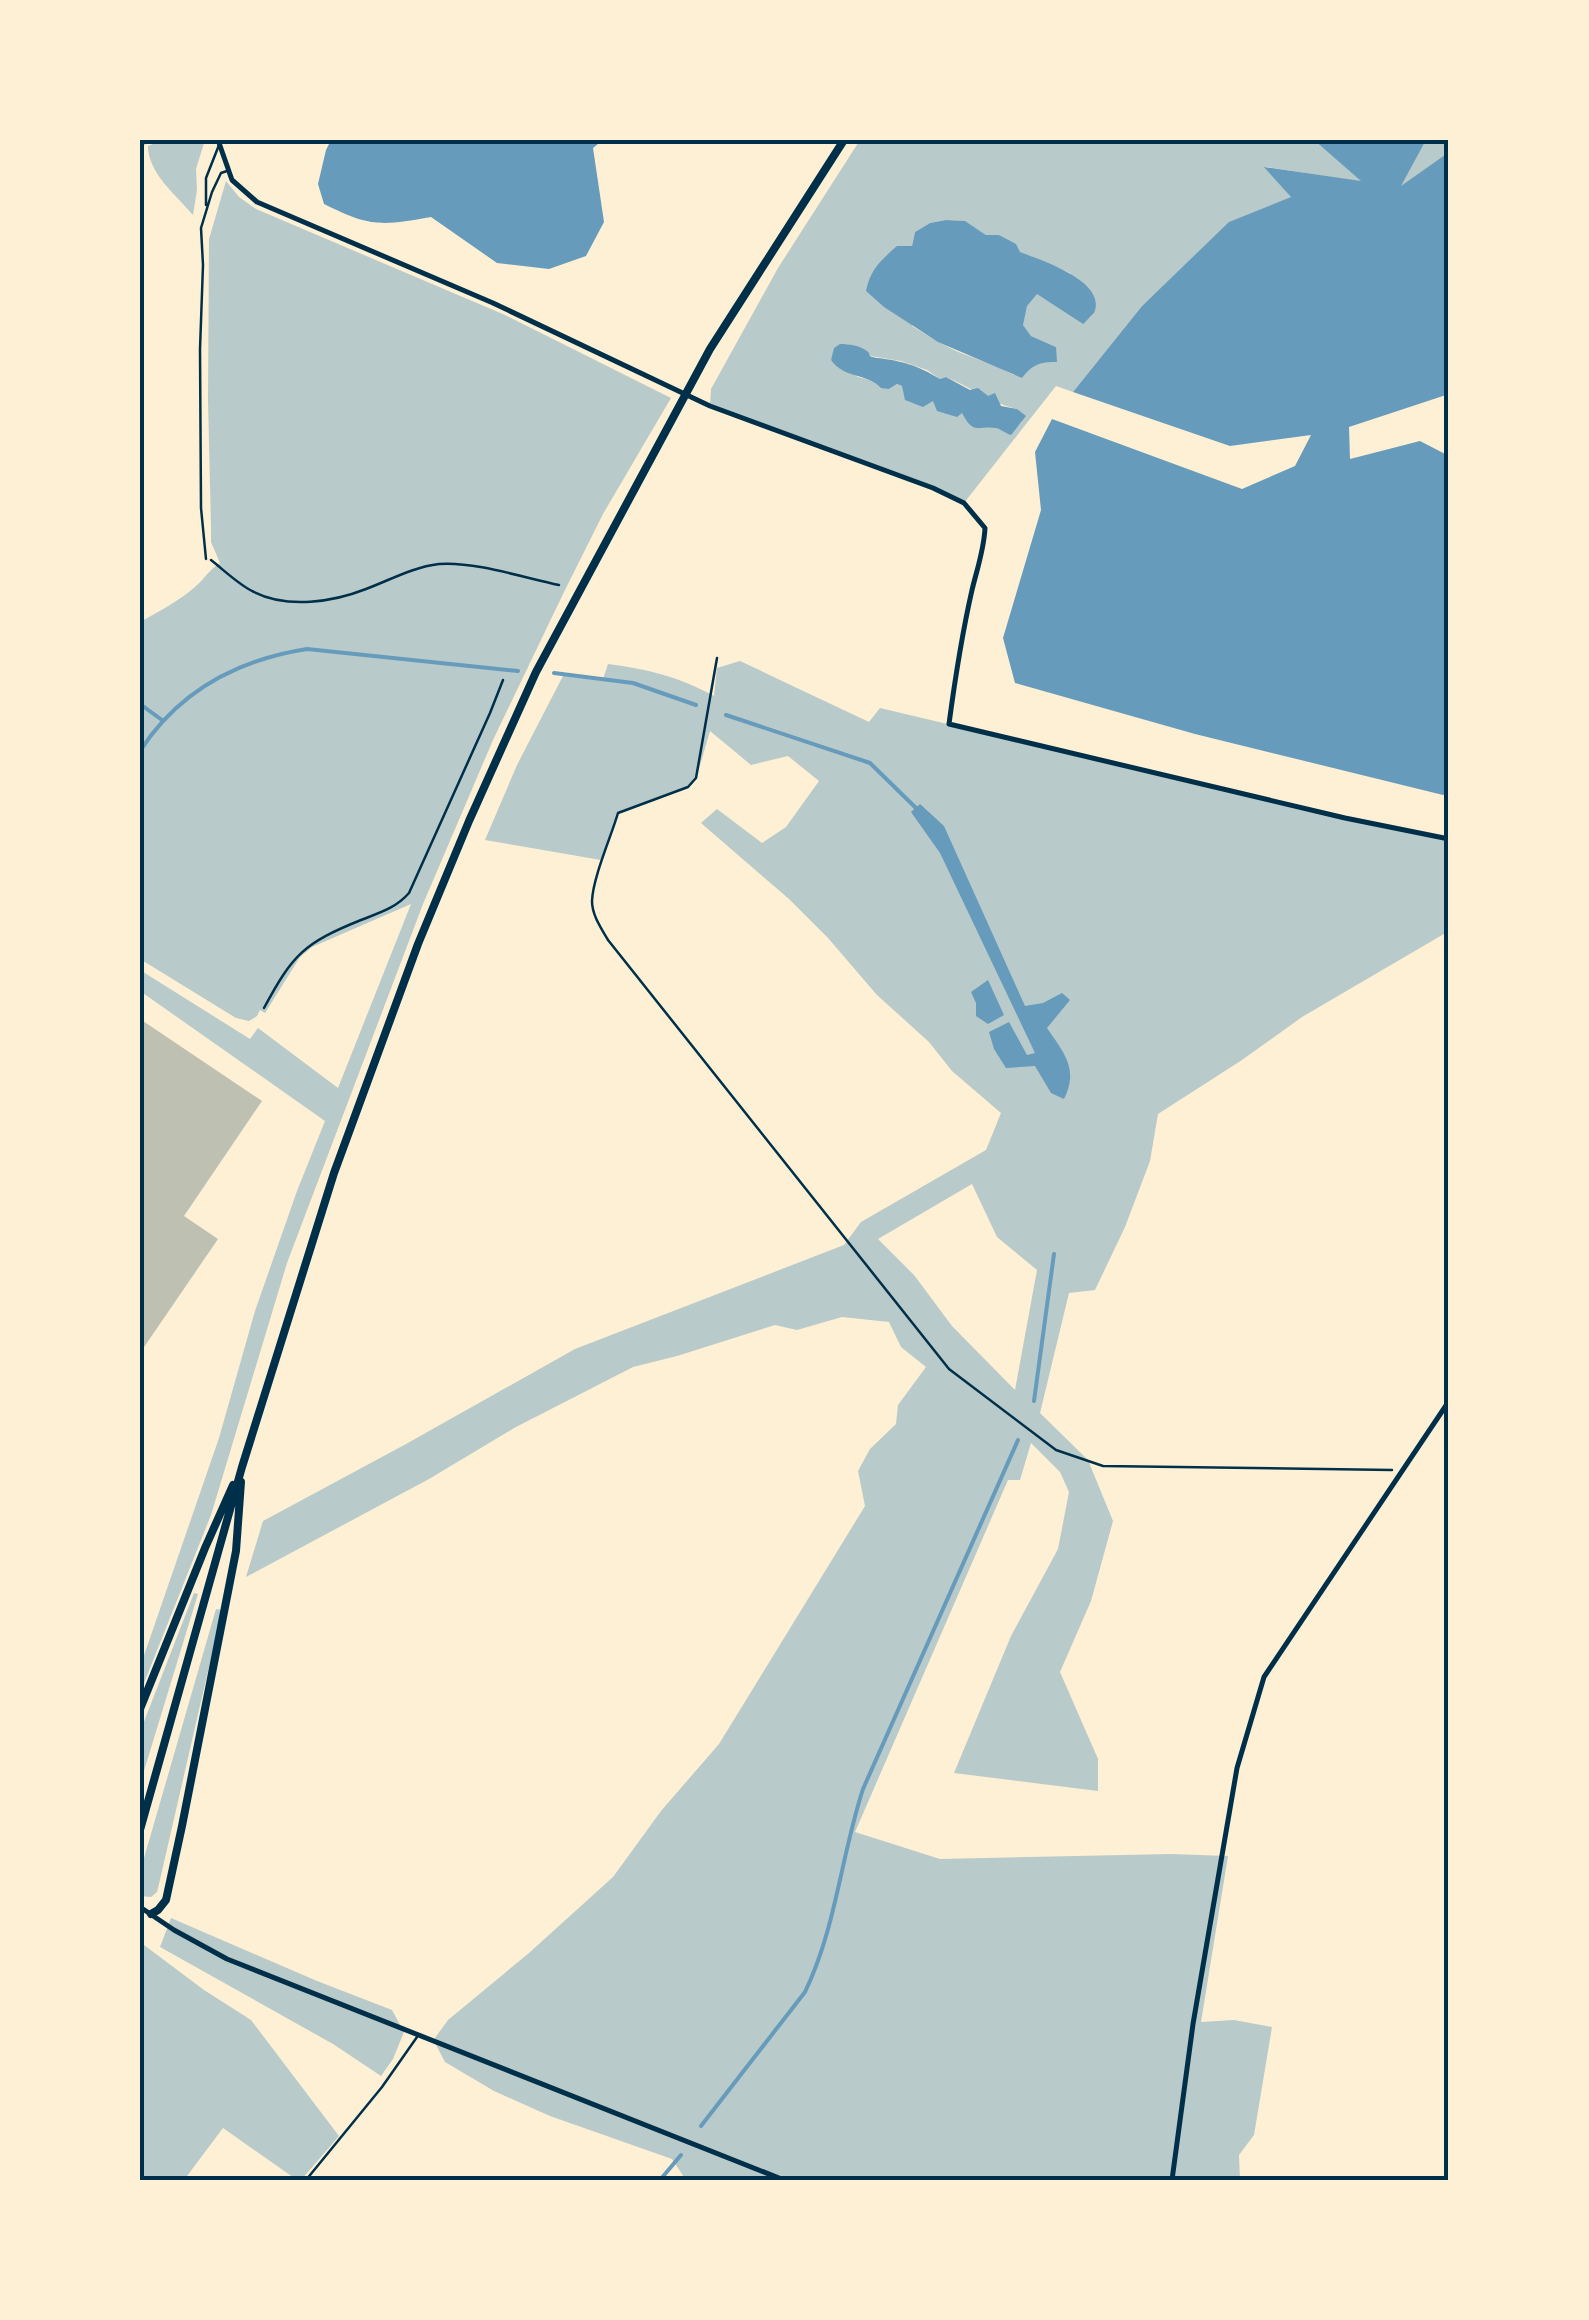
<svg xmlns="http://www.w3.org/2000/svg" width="1589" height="2320" font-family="'Varela Round',sans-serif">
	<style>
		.green { fill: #b9caca; fill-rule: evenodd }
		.water { fill: #669bbc }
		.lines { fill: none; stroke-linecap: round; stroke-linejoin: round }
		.stream { stroke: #669bbc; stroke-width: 4 }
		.building { fill: #bec0b2 }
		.path { stroke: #003049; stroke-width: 2.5 }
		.service { stroke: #003049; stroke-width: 2.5 }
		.minor { stroke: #003049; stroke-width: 5 }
		.trunk { stroke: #003049; stroke-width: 8 }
		.neatline { fill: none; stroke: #003049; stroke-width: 4 }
	</style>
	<rect width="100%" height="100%" fill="#fdf0d5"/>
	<!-- green -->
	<path class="green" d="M 162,140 L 205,140 L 196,169 L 197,190 L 193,215 C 176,195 148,173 148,146 Z
		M 860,140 L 1314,140 L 1363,182 L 1266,167 L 1292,197 L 1229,223 L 1142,306 L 1073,392 L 1056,386 L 964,503 L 933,488 L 710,406 L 711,389 L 778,268 ZM 946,220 L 964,221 L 986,235 L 999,235 L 1020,252 L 1070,273 L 1083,324 L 1037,293 L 1027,305 L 1022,324 L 1031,336 L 1056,347 L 1056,362 L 1039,362 L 1014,375 C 999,367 985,362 969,356 C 949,349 930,337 912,326 L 912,246 L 915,232 L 930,223 ZM 847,344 L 865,350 L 871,356 L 901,361 L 927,370 L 940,379 L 946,377 C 971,387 992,404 1017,409 L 1022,422 L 1012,431 L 999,428 L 897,384 L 889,389 L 875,381 L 858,377 L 831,360 L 833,354 Z
		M 1426,140 L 1449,140 L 1449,152 L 1399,188 Z
		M 226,181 L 239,197 L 256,209 L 505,315 L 671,398 L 603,514 L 564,592 L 493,740 L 423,904 L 287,1263 L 211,1515 L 140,1693 L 140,1667 L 219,1438 L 255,1311 L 297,1191 L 325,1121 L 140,991 L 140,970 L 250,1039 L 258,1028 L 338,1088 L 411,904 L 312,947 L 300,957 L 265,1013 L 260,1010 L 257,1016 L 249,1021 L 236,1018 L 140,959 L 140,622 C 160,611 179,601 196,586 C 205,578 210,569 220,563 L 211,542 L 211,528 L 208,400 L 209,239 Z
		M 740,661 L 869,722 L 880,708 L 1345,818 L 1449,839 L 1449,931 L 1302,1017 L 1242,1060 L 1158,1114 L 1150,1161 L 1125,1227 L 1095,1290 L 1069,1293 L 1040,1413 L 1088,1460 L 1113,1521 L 1091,1601 L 1060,1672 L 1098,1759 L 1098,1791 L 954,1773 L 1011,1636 L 1058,1549 L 1069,1492 L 1060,1472 L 1031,1443 L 1020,1480 L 1008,1480 L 855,1832 L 940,1859 L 1171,1854 L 1228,1856 L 1201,2022 L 1234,2020 L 1272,2027 L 1254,2135 L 1239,2155 L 1240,2180 L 686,2180 L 672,2159 L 550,2116 L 494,2091 L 445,2062 L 435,2043 L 432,2042 L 448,2020 L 529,1953 L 613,1877 L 661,1811 L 719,1744 L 865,1506 L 858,1471 L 870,1449 L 896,1424 L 898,1405 L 926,1367 L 901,1347 L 889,1322 L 842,1317 L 797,1330 L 775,1325 L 677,1356 L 633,1367 L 516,1427 L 429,1479 L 246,1577 L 263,1521 L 406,1444 L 575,1349 L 844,1245 L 861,1222 L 986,1150 L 1001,1113 L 952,1071 L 929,1042 L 877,995 L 828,938 L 789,899 L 701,823 L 717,809 L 762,843 L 786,827 L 819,781 L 788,756 L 751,765 L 710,731 L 696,779 L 688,787 L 618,813 L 601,860 L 485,840 L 517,765 L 564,674 L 603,679 L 608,664 C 647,669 680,677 714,696 L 717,668 ZM 972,1184 L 997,1237 L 1037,1270 L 1015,1390 L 952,1326 L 914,1275 L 878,1239 Z
		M 194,1593 L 198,1594 L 140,1784 L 140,1732 Z
		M 216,1609 L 222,1610 L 159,1884 L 157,1892 L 151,1897 L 140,1896 L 140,1872 Z
		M 171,1918 L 317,1981 L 392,2010 L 404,2032 L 393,2059 L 381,2076 L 333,2044 L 160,1947 Z
		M 140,1942 L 204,1990 L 251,2020 L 339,2136 L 301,2180 L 297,2180 L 223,2128 L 184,2180 L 140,2180 Z"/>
	<!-- water -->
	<path class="water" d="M 331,140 L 603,140 L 593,148 L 604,222 L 586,256 L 549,269 L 497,263 L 431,217 C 381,226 370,227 324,204 L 318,184 L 326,150 Z
		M 1314,140 L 1426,140 L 1401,186 L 1449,152 L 1449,394 L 1349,427 L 1350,459 L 1420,441 L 1449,456 L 1449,792 L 1443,795 L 1195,734 L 1015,683 L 1003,638 L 1041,510 L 1035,452 L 1052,419 L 1242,489 L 1295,466 L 1311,435 L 1230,446 L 1073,392 L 1142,306 L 1229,222 L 1291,197 L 1264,167 L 1361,181 Z
		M 946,220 L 965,221 L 986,235 L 999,235 L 1016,244 L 1020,252 C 1040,260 1108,281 1094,313 C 1093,313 1084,324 1083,324 L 1037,294 L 1027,306 L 1023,325 L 1031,336 L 1056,347 L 1057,362 C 1040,362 1033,364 1022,378 L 938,342 L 884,307 L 866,291 C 870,270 881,260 897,246 L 912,246 L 915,232 L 930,223 Z
		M 840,344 C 847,344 857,345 864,349 C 875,356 864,356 878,358 C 902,361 917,365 940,379 L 946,377 L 970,390 L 978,388 L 988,396 L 995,393 L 1001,406 L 1017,409 L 1026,416 L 1011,435 C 1005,433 1001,429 996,428 C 978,425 974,436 962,413 L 957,417 L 937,411 L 933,401 L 923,407 L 905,400 L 902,386 L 897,384 L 889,389 L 881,388 C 868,373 844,379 831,360 L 834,348 Z
		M 920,804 L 944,826 L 1025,1006 L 1043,1003 L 1062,993 L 1070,1000 L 1047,1028 C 1064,1053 1079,1069 1064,1099 L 1051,1093 L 1035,1066 L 1006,1068 L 994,1049 L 989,1032 L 1009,1022 L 1027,1055 L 1035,1053 L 940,853 L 911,812 Z
		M 988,980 L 1004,1015 L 988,1024 L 976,1016 L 976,1003 L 971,992 Z"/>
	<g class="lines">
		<!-- stream -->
		<path class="stream" d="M 554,673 L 633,683 L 696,705
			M 140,704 L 162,720
			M 726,715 L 870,763 L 916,808
			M 140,751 C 179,691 237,660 307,649 L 518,671
			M 1034,1401 L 1054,1254
			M 701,2126 L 805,1992 C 836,1928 841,1856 863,1789 L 1018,1440
			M 660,2180 L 681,2155"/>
	</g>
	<!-- building -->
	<path class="building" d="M 140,1019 L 262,1101 L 184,1216 L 218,1239 L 140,1353 Z"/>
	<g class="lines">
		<!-- path -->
		<path class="path" d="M 140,144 L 157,140
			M 211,560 C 225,571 239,585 254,592 C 288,609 333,602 366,589 C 390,580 413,567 439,564 C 473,561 525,578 559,585
			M 717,658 L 696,778 L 688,787 L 618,813 C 611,837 593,877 592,901 C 592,915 601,928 608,940 L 949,1369 L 1056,1450 L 1103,1466 L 1392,1470
			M 264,1008 C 293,954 304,943 361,920 C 379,913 396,908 409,893 L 490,713 L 503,680"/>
		<!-- service -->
		<path class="service" d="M 206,205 L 206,178 L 219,145
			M 206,559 L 201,508 L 200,349 L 203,265 L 201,228 L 212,192 L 221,173 L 227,171
			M 306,2180 L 382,2087 L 417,2037"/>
		<!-- minor -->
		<path class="minor" d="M 218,140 L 232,180 L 257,202 L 493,303 L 710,406 L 933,488 L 964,503 L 985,528 C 984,550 977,569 972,590 C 962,634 955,679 949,724 L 1345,818 L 1449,839
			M 140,1907 L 174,1930 L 227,1959 L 784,2180
			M 1172,2180 L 1193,2024 L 1237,1768 L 1264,1677 L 1449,1401"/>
		<!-- trunk -->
		<path class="trunk" d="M 140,1709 L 205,1548 L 233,1485
			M 140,1830 L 242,1467 L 334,1173 L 418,944 L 469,821 L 536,672 L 710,349 L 844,140
			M 151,1914 L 158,1910 L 166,1900 L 182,1826 L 236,1551 L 241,1482"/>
	</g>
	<!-- border -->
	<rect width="1589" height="2320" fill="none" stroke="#fdf0d5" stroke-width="285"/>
	<rect x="142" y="142" width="1304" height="2036" class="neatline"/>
</svg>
